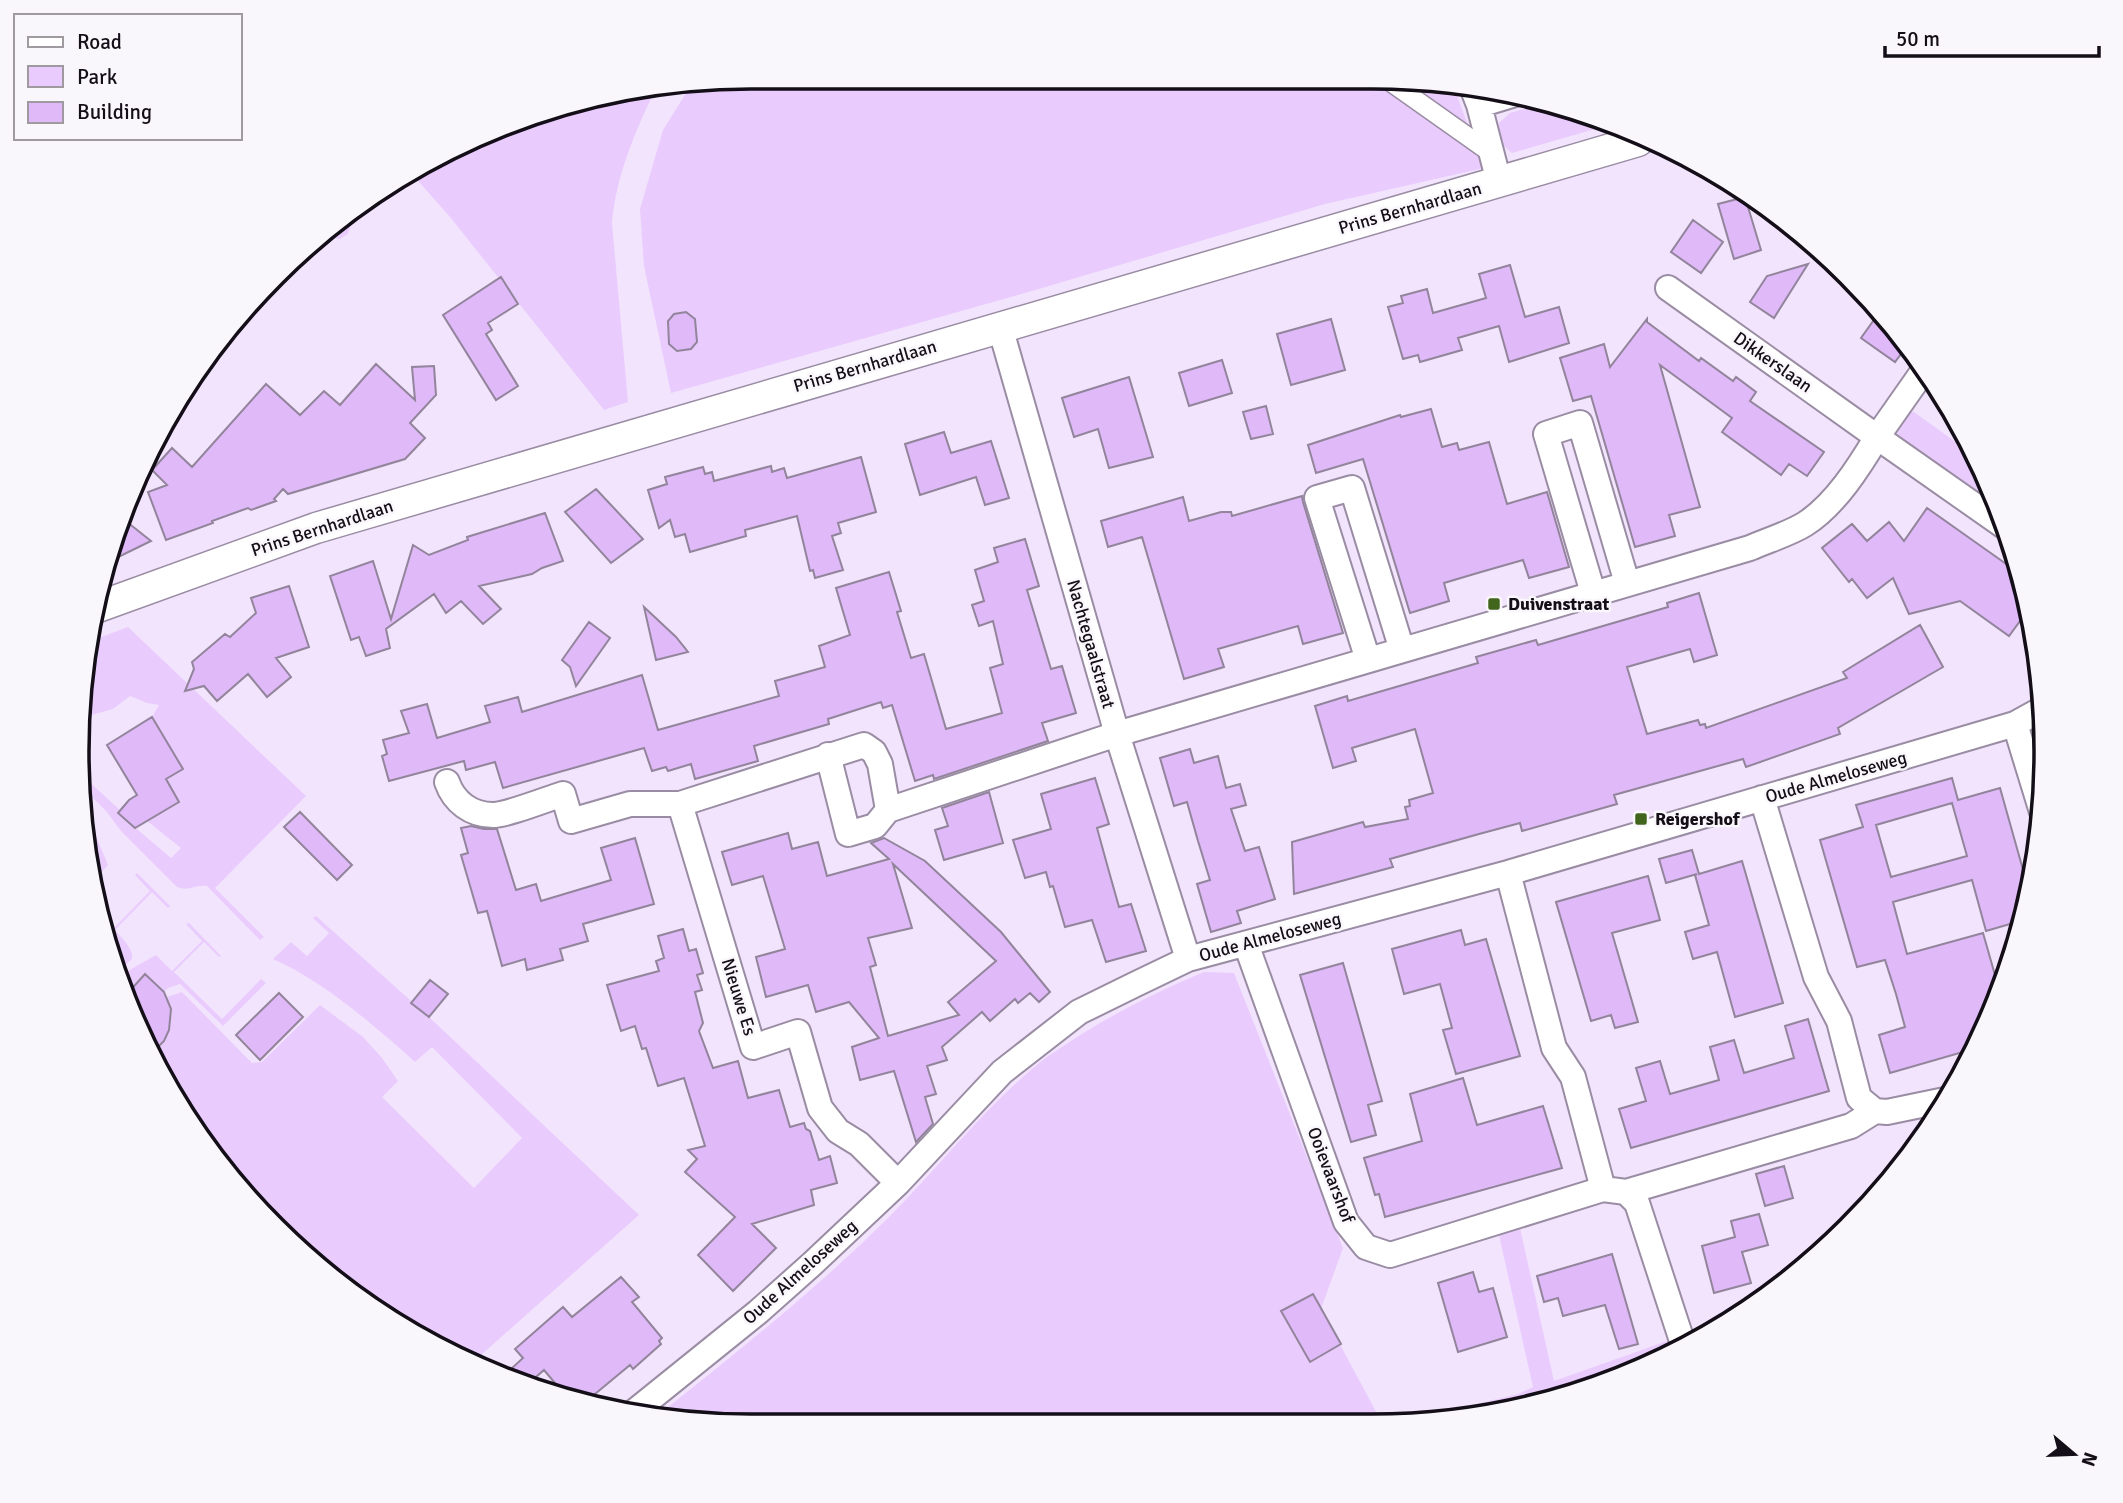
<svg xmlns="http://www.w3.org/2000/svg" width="2123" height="1503" font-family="Signika,sans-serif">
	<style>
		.green { fill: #e9ccfd }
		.building { fill: #dfb9f8; stroke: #92849b; stroke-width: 2; fill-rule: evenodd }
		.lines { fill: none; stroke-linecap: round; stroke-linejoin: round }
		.pedestrian-casing { stroke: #998ca3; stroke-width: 21 }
		.minor-casing { stroke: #998ca3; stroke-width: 28 }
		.tertiary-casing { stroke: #998ca3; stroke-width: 33 }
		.pedestrian { stroke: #fff; stroke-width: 18 }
		.minor { stroke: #fff; stroke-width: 24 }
		.tertiary { stroke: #fff; stroke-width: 30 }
		.poi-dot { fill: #42651e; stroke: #faf7fc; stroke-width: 2.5 }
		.labels { text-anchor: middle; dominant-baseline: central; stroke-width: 5; stroke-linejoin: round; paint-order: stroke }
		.street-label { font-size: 18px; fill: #130e17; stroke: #faf7fc }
		.poi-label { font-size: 18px; font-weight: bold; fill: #130e17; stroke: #faf7fc; text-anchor: start }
		.rim { fill: none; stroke: #130e17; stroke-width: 3.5 }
	</style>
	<rect width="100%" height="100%" fill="#f3e4fd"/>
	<!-- green -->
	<path class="green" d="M 752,77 L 1372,77 L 1453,85 L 1484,168 L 1325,204 L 1039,289 L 671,393 L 644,266 L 640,209 L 663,130 L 691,85 Z
		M 655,90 C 635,132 616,176 612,223 L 628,402 L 604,410 L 450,217 L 412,174 L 577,100 Z
		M 1541,104 L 1602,127 L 1512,153 C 1499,142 1497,140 1499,123 L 1510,113 Z
		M 356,209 L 348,234 L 340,239 L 324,237 Z
		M 1905,411 L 1914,412 L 1975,456 L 1999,509 L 1898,435 L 1894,426 Z
		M 128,627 L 306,796 L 215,888 L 264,937 L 260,940 L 207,886 C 195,884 186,893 176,886 L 121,831 L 106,811 L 87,792 L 86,779 L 120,810 L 118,813 L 171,858 L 181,848 L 147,821 L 179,802 L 166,779 L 183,769 L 152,717 L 159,705 L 147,703 L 130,696 L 113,709 L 84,717 L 83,664 L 88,642 Z
		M 91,824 L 108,865 L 90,884 L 88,828 Z
		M 137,873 L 170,906 L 168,908 L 152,892 L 115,930 C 124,941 147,961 118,966 L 102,918 L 113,929 L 150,891 L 135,875 Z
		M 316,916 L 429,1017 L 639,1215 L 472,1363 L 454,1357 L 341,1287 L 245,1197 L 149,1054 C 171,1042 174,1018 167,997 L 182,992 L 252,1063 L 262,1062 L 320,1005 L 363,1037 L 382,1058 L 398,1081 L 382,1097 L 474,1188 L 522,1138 L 432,1047 L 415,1062 C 375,1026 323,981 273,959 L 291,942 L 307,956 L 329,933 L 313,918 Z
		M 189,923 L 221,956 L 219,957 L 204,942 L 174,972 L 222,1019 L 261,979 L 266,983 L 223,1026 L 180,984 L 168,988 L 164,992 L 145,974 L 128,993 L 121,975 L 156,955 L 172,971 L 202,941 L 186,924 Z
		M 1204,972 L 1234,973 L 1343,1248 L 1321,1309 L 1381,1421 L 708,1425 L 657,1416 C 737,1352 817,1289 890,1216 C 940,1166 983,1109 1038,1064 C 1047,1056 1058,1050 1068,1043 C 1112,1014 1156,992 1204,972 Z
		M 1520,1228 L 1554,1381 L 1667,1341 L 1671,1352 L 1633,1368 L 1460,1420 L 1417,1420 L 1416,1419 L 1518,1394 L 1533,1387 L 1499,1235 Z"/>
	<!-- building -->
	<path class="building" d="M 1745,197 L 1761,250 L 1734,259 L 1718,204 Z
		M 1693,220 L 1723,242 L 1701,273 L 1671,252 Z
		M 1808,264 L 1774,318 L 1750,302 L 1767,276 Z
		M 1510,265 L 1525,317 L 1559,307 L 1569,343 L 1509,362 L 1499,326 L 1458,338 L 1462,350 L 1420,362 L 1418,355 L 1403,359 L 1388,307 L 1403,303 L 1401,296 L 1427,289 L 1433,313 L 1486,298 L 1479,274 Z
		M 501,277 L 518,304 L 488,323 L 492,330 L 486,334 L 518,386 L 496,400 L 443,315 Z
		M 1881,310 L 1907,346 L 1895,362 L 1861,338 Z
		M 686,312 L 695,319 L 697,342 L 691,349 L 677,351 L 669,344 L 668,321 L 674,314 Z
		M 1331,319 L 1345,370 L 1291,385 L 1277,334 Z
		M 1647,319 L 1647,322 L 1699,361 L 1701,358 L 1733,381 L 1736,377 L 1756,392 L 1750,401 L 1824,452 L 1807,476 L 1789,464 L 1781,475 L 1722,432 L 1732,418 L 1660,365 L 1700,507 L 1669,515 L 1675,536 L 1635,547 L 1591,396 L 1573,401 L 1560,358 L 1604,344 L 1610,367 Z
		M 1222,360 L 1232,393 L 1189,406 L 1179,373 Z
		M 376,364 L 415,400 L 412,367 L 434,366 L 436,395 L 410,423 L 425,438 L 405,459 L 288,494 L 283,489 L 274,499 L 276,501 L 251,510 L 248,508 L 212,521 L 213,523 L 166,540 L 148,492 L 167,485 L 152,470 L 172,448 L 192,467 L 266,384 L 300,415 L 324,391 L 340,405 Z
		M 1129,377 L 1153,457 L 1109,468 L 1098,429 L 1074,437 L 1062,398 Z
		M 1266,406 L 1273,434 L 1251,439 L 1243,412 Z
		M 1431,409 L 1442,447 L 1457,443 L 1459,450 L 1489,442 L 1507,504 L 1547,492 L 1569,567 L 1529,578 L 1523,560 L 1481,572 L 1444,583 L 1449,601 L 1410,613 L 1363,459 L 1316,473 L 1308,445 L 1400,415 L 1401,417 Z
		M 944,432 L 951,453 L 991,441 L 1009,498 L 985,505 L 976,477 L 920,495 L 905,444 Z
		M 861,457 L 876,512 L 838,523 L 841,533 L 832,536 L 843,570 L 815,578 L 813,570 L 810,571 L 797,516 L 745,530 L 746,536 L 690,552 L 685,534 L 675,537 L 670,520 L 659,528 L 648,490 L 667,484 L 665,477 L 703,467 L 705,474 L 712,472 L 714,481 L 771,466 L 772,472 L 784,468 L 787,478 Z
		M 596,489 L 643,539 L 611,563 L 565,512 Z
		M 1302,496 L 1303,502 L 1343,633 L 1303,644 L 1298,626 L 1218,649 L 1224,667 L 1184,679 L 1142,537 L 1108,547 L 1101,521 L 1183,497 L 1189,521 L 1221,512 L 1231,512 L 1232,516 Z
		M 1927,508 L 2019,573 L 2028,610 L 2009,636 L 1960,601 L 1909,614 L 1893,578 L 1867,598 L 1852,579 L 1849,582 L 1822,548 L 1852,524 L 1867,541 L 1889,522 L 1904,541 Z
		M 545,513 L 563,561 L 542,568 L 532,574 L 479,586 L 501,609 L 483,624 L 461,601 L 446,613 L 434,594 L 386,629 L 390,648 L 366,656 L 359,637 L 351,640 L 330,576 L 373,561 L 391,619 L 413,545 L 429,555 L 468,540 L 467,537 Z
		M 122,518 L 151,541 L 110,561 L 116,541 Z
		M 1025,539 L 1039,586 L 1027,590 L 1051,669 L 1062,666 L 1076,713 L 1042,723 L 1048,741 L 934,779 L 933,775 L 915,781 L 892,705 L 883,708 L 881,702 L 828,719 L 829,724 L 754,746 L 758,761 L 695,779 L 691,764 L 668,771 L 666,767 L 652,771 L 644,748 L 503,788 L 495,762 L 466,770 L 464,761 L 389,781 L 382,756 L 387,754 L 383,740 L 409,733 L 401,711 L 427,704 L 437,738 L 490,722 L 485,706 L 518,697 L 522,712 L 642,675 L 658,730 L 779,696 L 775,681 L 825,667 L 819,646 L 850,635 L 836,588 L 889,572 L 901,611 L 897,612 L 911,658 L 924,654 L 946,729 L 1002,713 L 990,668 L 1003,664 L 993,621 L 979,626 L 972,605 L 984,601 L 975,570 L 998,562 L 994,548 Z
		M 289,586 L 309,647 L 276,658 L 291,677 L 267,697 L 248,674 L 217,701 L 204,686 L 185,691 L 194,669 L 192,662 L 225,634 L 230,637 L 256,613 L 251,598 Z
		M 1699,593 L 1717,655 L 1694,662 L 1690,649 L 1627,667 L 1647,734 L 1698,720 L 1700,725 L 1705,724 L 1706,728 L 1847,678 L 1843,672 L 1920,625 L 1943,667 L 1838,728 L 1840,734 L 1746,767 L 1743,759 L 1614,795 L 1617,804 L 1522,831 L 1520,823 L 1479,834 L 1390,859 L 1393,867 L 1294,894 L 1292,842 L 1363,822 L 1365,827 L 1408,819 L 1405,807 L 1410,806 L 1409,800 L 1433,793 L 1415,729 L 1352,748 L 1356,761 L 1333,768 L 1315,706 L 1347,696 L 1348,701 L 1478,663 L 1476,657 L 1536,640 L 1538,645 L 1668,607 L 1667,603 Z
		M 644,607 L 676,637 L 688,652 L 656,660 Z
		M 589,622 L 610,638 L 576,686 L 570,667 L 562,660 Z
		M 152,717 L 183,769 L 166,779 L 179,802 L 135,828 L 118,813 L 129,800 L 137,795 L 107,745 Z
		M 1190,749 L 1194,763 L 1218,756 L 1226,788 L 1240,784 L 1246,805 L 1231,809 L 1245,851 L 1259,847 L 1275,899 L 1237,911 L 1241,923 L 1211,932 L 1197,884 L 1210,880 L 1198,841 L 1187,802 L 1174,806 L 1160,758 Z
		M 1095,778 L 1109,824 L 1097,828 L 1108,868 L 1119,907 L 1131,904 L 1146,951 L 1106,962 L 1092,920 L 1065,927 L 1053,886 L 1050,887 L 1046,872 L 1025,878 L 1013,840 L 1051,829 L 1041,794 Z
		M 1952,778 L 1958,800 L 2000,788 L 2029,891 L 2024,920 L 1986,931 L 1972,880 L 1893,902 L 1907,954 L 1983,933 L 1999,989 L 1977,1048 L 1890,1073 L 1879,1035 L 1905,1027 L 1896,994 L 1885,960 L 1857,967 L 1820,840 L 1863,827 L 1856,805 ZM 1952,803 L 1967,856 L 1891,877 L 1876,825 Z
		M 989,792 L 1003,843 L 944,860 L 935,830 L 948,826 L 942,808 Z
		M 300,812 L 352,865 L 337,880 L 284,827 Z
		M 471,826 L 484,829 L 497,829 L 516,890 L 536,884 L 541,901 L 611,880 L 601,848 L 635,838 L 654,904 L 583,924 L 588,941 L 560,949 L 563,960 L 527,970 L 525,959 L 502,966 L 487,911 L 478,913 L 461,855 L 468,853 L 461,828 Z
		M 788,833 L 792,849 L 818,842 L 827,876 L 889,859 L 871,843 L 884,838 L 925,861 L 1001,932 L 1050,992 L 1039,1002 L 1030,993 L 1018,1003 L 1015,999 L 990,1021 L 982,1012 L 942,1047 L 947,1060 L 927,1066 L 936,1094 L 925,1097 L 933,1124 L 916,1142 L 894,1071 L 860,1080 L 852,1047 L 879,1038 L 849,1002 L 816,1012 L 808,985 L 766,997 L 756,957 L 785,949 L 763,876 L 732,885 L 722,852 ZM 893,864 L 996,961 L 948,1002 L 959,1015 L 888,1036 L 870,967 L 876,965 L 868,938 L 912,928 Z
		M 1692,850 L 1699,874 L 1742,861 L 1783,1003 L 1735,1017 L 1717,952 L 1693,959 L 1685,932 L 1709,925 L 1695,875 L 1697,874 L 1666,883 L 1659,859 Z
		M 1648,876 L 1660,920 L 1612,933 L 1638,1022 L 1615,1028 L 1611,1015 L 1591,1021 L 1556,902 Z
		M 683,929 L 689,951 L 696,949 L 703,973 L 697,975 L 702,990 L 695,992 L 703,1023 L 699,1031 L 713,1068 L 738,1061 L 748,1098 L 779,1090 L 790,1127 L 804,1123 L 806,1129 L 810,1131 L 819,1160 L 830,1156 L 837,1183 L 811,1190 L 814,1205 L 752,1224 L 776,1248 L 733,1291 L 698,1255 L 735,1217 L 685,1172 L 697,1159 L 688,1150 L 705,1146 L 684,1078 L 658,1086 L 646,1048 L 642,1049 L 635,1026 L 621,1031 L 607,985 L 659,971 L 656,961 L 664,958 L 658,936 Z
		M 1461,930 L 1465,945 L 1486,939 L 1520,1056 L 1456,1074 L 1443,1030 L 1452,1028 L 1440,984 L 1404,994 L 1392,949 Z
		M 1343,963 L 1382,1101 L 1368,1105 L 1376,1135 L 1351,1142 L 1300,975 Z
		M 145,974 L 164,992 L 171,1009 L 169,1030 L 164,1041 L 150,1055 L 146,1049 L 127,994 Z
		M 430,980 L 448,994 L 429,1017 L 411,1003 Z
		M 279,993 L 303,1017 L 260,1060 L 236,1035 Z
		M 1808,1019 L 1829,1091 L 1631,1148 L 1619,1109 L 1646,1101 L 1636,1068 L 1660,1061 L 1670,1094 L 1719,1080 L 1710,1047 L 1734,1040 L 1744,1073 L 1794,1058 L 1785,1026 Z
		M 1463,1078 L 1477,1125 L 1543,1106 L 1562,1168 L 1385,1217 L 1379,1194 L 1375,1195 L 1364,1158 L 1422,1141 L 1410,1094 Z
		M 1784,1166 L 1793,1198 L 1765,1206 L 1756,1174 Z
		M 1759,1214 L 1768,1245 L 1742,1252 L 1751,1283 L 1714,1293 L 1702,1246 L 1735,1237 L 1731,1221 Z
		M 1612,1254 L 1638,1344 L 1619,1349 L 1605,1305 L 1563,1316 L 1558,1298 L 1544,1302 L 1537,1276 Z
		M 1473,1272 L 1479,1292 L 1493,1288 L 1507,1337 L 1458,1352 L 1438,1283 Z
		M 621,1277 L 639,1297 L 632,1302 L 662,1338 L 659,1341 L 661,1344 L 633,1369 L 630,1365 L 583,1404 L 570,1401 L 544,1370 L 528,1384 L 524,1383 L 512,1368 L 523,1358 L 515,1349 L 563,1307 L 572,1317 Z
		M 1313,1294 L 1341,1344 L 1310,1362 L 1281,1311 Z"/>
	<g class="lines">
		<defs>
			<path id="pedestrian" d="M 1385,78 L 1491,153"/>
			<path id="minor" d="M 1472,87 L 1479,105 L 1499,182
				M 1479,105 L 1515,94
				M 1668,288 L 1877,437 L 1924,370
				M 1000,327 L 1117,734 L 1188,959
				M 1593,593 L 1546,434 L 1580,423 L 1627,583
				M 1368,660 L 1317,498 L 1352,488 L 1402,650
				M 2015,724 L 2042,812
				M 828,755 L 848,834 L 875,826 L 888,810 L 1117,734 L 1750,548 C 1768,540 1789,534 1805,524 C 1835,505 1859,467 1877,437 L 2008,529
				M 447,782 C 454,802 471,815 493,815 C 507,815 547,799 563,794 L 571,821 L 630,804 L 680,804 L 864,745 L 874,752 L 880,764 L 888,810
				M 1762,798 L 1816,977 L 1839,1021 L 1859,1098 L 1875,1111 L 1887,1112 L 1945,1100
				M 680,804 L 753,1047 L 798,1032 L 820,1108 L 838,1131 L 859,1144 L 898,1183
				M 1508,873 L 1554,1048 L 1573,1077 L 1603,1189
				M 1246,944 L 1346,1222 L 1366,1247 L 1390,1255 L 1603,1189 L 1626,1192 L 1637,1203 L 1684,1347
				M 1626,1192 L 1851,1126 L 1875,1111
				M 634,1412 L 758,1312 L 812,1264 L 898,1183 L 1002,1072 L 1079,1012 L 1136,984 L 1188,959 L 1508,873 L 2015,724 L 2042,709"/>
			<path id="tertiary" d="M 98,607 L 316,528 L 1638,141"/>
		</defs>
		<!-- pedestrian casing -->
		<use href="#pedestrian" class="pedestrian-casing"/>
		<!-- minor casing -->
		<use href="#minor" class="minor-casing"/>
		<!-- tertiary casing -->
		<use href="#tertiary" class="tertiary-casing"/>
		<!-- pedestrian -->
		<use href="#pedestrian" class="pedestrian"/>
		<!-- minor -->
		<use href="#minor" class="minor"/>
		<!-- tertiary -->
		<use href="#tertiary" class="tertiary"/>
	</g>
	<!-- markers -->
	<g class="poi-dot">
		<rect x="1487" y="597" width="14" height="14" rx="3.5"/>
		<rect x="1634" y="812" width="14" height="14" rx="3.5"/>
	</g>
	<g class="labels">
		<!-- street labels -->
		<g class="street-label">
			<text transform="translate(1410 208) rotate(-16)">Prins Bernhardlaan</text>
			<text transform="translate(1773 362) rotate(35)">Dikkerslaan</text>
			<text transform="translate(865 366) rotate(-16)">Prins Bernhardlaan</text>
			<text transform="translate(322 528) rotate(-18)">Prins Bernhardlaan</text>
			<text transform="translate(1091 644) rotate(74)">Nachtegaalstraat</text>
			<text transform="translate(1836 777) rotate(-16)">Oude Almeloseweg</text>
			<text transform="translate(1270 937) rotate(-15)">Oude Almeloseweg</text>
			<text transform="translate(739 997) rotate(73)">Nieuwe Es</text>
			<text transform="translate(1331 1175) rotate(69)">Ooievaarshof</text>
			<text transform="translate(800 1272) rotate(-42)">Oude Almeloseweg</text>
		</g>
		<!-- poi labels -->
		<g class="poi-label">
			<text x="1508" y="604">Duivenstraat</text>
			<text x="1655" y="819">Reigershof</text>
		</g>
	</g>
	<!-- crop -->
	<path d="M0 0H2123V1503H0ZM751 89H1372A662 662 0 0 1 2034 751V752A662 662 0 0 1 1372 1414H751A662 662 0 0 1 89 752V751A662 662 0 0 1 751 89Z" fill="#faf7fc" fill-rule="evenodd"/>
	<path class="rim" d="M751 89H1372A662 662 0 0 1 2034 751V752A662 662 0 0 1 1372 1414H751A662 662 0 0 1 89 752V751A662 662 0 0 1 751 89Z"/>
	<!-- legend -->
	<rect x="14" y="14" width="228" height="126" fill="#faf7fc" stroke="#9e9aa0" stroke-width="2"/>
	<rect x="28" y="37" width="35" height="10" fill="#ffffff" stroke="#9e9aa0" stroke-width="2"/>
	<text x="77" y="49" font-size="21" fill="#130e17">Road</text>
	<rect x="28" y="66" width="35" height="21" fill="#e9ccfd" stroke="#9e9aa0" stroke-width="2"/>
	<text x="77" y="84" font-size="21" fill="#130e17">Park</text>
	<rect x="28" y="102" width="35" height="21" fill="#dfb9f8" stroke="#9e9aa0" stroke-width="2"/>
	<text x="77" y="119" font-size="21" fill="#130e17">Building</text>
	<!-- north arrow -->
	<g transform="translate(2074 1454) rotate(109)" stroke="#faf7fc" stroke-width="5" paint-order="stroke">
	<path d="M0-5L12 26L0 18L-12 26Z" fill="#130e17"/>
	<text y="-10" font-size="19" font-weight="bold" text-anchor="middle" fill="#130e17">N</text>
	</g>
	<!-- scale -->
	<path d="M1885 46v10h214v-10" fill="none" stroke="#130e17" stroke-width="3.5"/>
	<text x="1896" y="46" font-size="21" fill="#130e17" stroke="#faf7fc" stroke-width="5" paint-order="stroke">50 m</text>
</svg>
